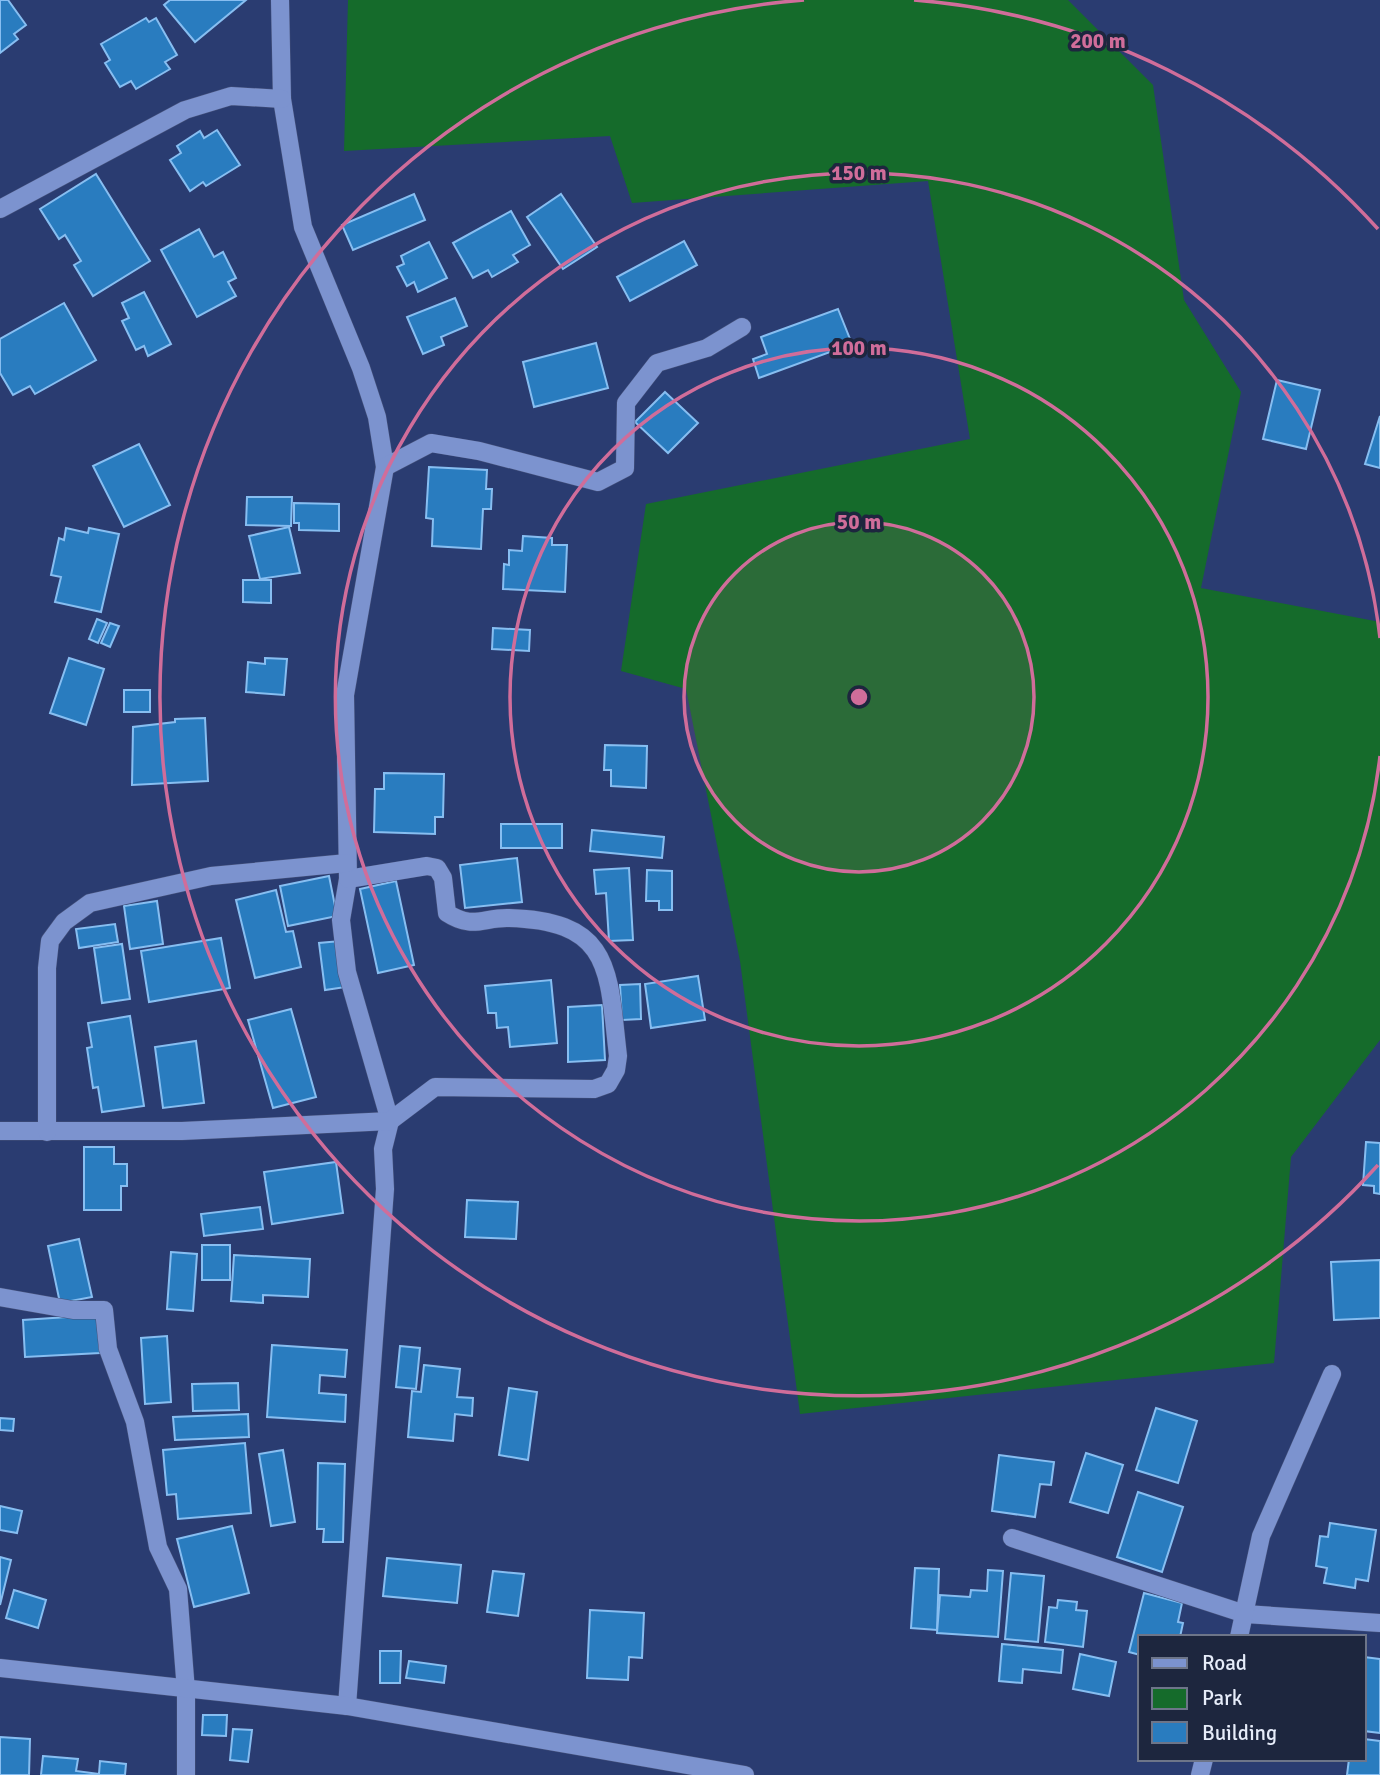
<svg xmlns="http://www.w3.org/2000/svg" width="1380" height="1775" font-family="Signika,sans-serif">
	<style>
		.green { fill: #156b2b }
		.building { fill: #297cbf; stroke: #87bef1; stroke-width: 2 }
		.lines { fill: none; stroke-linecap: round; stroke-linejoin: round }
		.minor-casing { stroke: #46527b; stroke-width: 19 }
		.minor { stroke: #7c93cf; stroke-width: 18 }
		.ring { fill: none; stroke: #d06d9a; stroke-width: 3.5 }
		.centre { fill: #d06d9a; stroke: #1d263e; stroke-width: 3.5 }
		.ring-label { font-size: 21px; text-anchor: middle; font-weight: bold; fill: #d06d9a; stroke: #1d263e; stroke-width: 7; stroke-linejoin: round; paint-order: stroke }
	</style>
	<rect width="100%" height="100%" fill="#2a3c71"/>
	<!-- green -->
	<path class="green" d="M 348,0 L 1068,0 L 1153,85 L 1184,300 L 1241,392 L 1201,588 L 1380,622 L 1380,1040 L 1291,1157 L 1274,1363 L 800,1414 L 740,961 L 686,689 L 621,671 L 646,504 L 970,439 L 928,181 L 632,203 L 610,136 L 344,151 Z"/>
	<!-- building -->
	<g class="building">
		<path d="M 0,0 L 8,0 L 26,25 L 14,34 L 18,39 L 0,53 Z"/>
		<path d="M 170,0 L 246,0 L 195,42 L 164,5 Z"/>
		<path d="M 146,18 L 149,22 L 156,18 L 177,55 L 165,62 L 170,69 L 136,89 L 131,81 L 120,87 L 105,63 L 110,60 L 101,44 Z"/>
		<path d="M 217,130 L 240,165 L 206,186 L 203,182 L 190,191 L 170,160 L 181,153 L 177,146 L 200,131 L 204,138 Z"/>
		<path d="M 96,174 L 150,261 L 93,296 L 74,265 L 81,261 L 65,235 L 59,239 L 40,209 Z"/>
		<path d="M 414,194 L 425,220 L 353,250 L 342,225 Z"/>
		<path d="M 561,194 L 597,247 L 563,269 L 527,217 Z"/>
		<path d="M 511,211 L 530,245 L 513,255 L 518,262 L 492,277 L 488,270 L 473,278 L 453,243 Z"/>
		<path d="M 199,229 L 214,257 L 223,252 L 236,278 L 228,282 L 236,296 L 197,317 L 161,250 Z"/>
		<path d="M 684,241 L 697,265 L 630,301 L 617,277 Z"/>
		<path d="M 429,242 L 447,278 L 418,292 L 414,282 L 407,286 L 397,267 L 404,264 L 401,256 Z"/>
		<path d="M 144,292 L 171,344 L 148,356 L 144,346 L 136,350 L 122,321 L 129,318 L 122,303 Z"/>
		<path d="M 455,298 L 467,326 L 441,337 L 444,345 L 423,354 L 407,317 Z"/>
		<path d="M 64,303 L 96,360 L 35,394 L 30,386 L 13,395 L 0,373 L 0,339 Z"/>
		<path d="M 838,309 L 852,344 L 759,378 L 753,359 L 767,354 L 761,337 Z"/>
		<path d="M 596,343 L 608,388 L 534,407 L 523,362 Z"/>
		<path d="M 1277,380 L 1320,390 L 1306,449 L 1263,439 Z"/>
		<path d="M 665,392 L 698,423 L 668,453 L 635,422 Z"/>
		<path d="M 1380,416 L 1380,468 L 1365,464 Z"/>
		<path d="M 139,444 L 170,505 L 124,527 L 93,466 Z"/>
		<path d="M 429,467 L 487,470 L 486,489 L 492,489 L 491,509 L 483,509 L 481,549 L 432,546 L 433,519 L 426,518 Z"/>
		<path d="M 247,497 L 292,497 L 291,526 L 246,525 Z"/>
		<path d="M 294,503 L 339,504 L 339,531 L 299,530 L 299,523 L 294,523 Z"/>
		<path d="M 289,527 L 300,573 L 260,579 L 249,536 Z"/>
		<path d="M 66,528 L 88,533 L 89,528 L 119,534 L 101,612 L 55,602 L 61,577 L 51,575 L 59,538 L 64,540 Z"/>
		<path d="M 523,536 L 552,538 L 552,545 L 567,545 L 565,592 L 503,589 L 504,564 L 509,565 L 509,550 L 522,551 Z"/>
		<path d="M 243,580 L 271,580 L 271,603 L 243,602 Z"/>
		<path d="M 97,619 L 107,623 L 98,643 L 89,639 Z"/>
		<path d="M 110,623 L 119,626 L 110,647 L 101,643 Z"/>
		<path d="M 493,628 L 530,630 L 529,651 L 492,649 Z"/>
		<path d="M 69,658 L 104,669 L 86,725 L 50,713 Z"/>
		<path d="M 265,658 L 287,659 L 284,695 L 246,692 L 248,662 L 265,664 Z"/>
		<rect x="124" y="690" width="26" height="22"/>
		<path d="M 205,718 L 208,781 L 132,785 L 133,727 L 175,722 L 175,719 Z"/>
		<path d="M 605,745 L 647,746 L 646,788 L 611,786 L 611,770 L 604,770 Z"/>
		<path d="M 384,773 L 444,774 L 443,817 L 435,817 L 435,834 L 374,832 L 375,789 L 384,789 Z"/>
		<rect x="501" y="824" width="61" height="24"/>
		<path d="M 592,830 L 664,837 L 662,858 L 590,851 Z"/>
		<path d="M 517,858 L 522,902 L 465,908 L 460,865 Z"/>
		<path d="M 629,868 L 633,940 L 609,941 L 606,893 L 596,894 L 594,870 Z"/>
		<path d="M 647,870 L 672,871 L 672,910 L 659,910 L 659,901 L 646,901 Z"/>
		<path d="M 329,876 L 337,916 L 288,926 L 280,886 Z"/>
		<path d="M 396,881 L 414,965 L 378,973 L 360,889 Z"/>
		<path d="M 276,890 L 286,932 L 293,931 L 301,967 L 255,978 L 236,900 Z"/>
		<path d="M 157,901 L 163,944 L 130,949 L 124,906 Z"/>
		<path d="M 115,924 L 118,942 L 79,948 L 76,929 Z"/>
		<path d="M 221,938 L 230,988 L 149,1002 L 141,951 Z"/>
		<path d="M 340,941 L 346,987 L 325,990 L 319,943 Z"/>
		<path d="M 122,944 L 130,999 L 102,1003 L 94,948 Z"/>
		<path d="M 698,976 L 705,1020 L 651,1028 L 645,984 Z"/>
		<path d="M 551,980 L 557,1043 L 510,1047 L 508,1027 L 497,1028 L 496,1013 L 488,1013 L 485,986 Z"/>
		<path d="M 640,984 L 641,1019 L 622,1020 L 620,985 Z"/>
		<path d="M 602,1005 L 605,1060 L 568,1062 L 568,1007 Z"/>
		<path d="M 291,1009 L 316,1097 L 273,1108 L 248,1020 Z"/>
		<path d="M 130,1016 L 144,1106 L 102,1112 L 98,1087 L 93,1088 L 87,1048 L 92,1047 L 88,1023 Z"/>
		<path d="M 196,1041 L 204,1103 L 163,1108 L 155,1047 Z"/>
		<path d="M 1366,1142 L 1380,1143 L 1380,1194 L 1374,1193 L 1374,1186 L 1363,1185 Z"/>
		<path d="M 84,1147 L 114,1147 L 114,1164 L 127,1164 L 127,1186 L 121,1186 L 121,1210 L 84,1210 Z"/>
		<path d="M 336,1162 L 343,1213 L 272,1224 L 264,1172 Z"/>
		<path d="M 467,1200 L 518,1202 L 516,1239 L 465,1237 Z"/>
		<path d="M 260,1207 L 263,1229 L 204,1236 L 201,1214 Z"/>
		<path d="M 79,1239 L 92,1297 L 60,1303 L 48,1246 Z"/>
		<rect x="202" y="1245" width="28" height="35"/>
		<path d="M 171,1252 L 197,1254 L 193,1311 L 167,1309 Z"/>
		<path d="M 234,1255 L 310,1259 L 308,1297 L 263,1295 L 263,1303 L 231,1301 Z"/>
		<path d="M 1380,1260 L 1380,1318 L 1334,1320 L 1331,1262 Z"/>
		<path d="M 97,1315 L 100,1353 L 25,1357 L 23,1320 Z"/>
		<path d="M 167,1336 L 171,1402 L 145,1404 L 141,1338 Z"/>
		<path d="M 272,1345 L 347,1350 L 345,1377 L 320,1375 L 319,1393 L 346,1395 L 345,1422 L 267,1417 Z"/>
		<path d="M 400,1346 L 420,1348 L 416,1389 L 396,1387 Z"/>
		<path d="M 424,1365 L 460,1369 L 457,1397 L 473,1398 L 472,1416 L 455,1414 L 453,1441 L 408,1437 L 412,1391 L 421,1392 Z"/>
		<path d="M 238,1383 L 239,1410 L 193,1411 L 192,1384 Z"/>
		<path d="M 509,1388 L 537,1392 L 528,1460 L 499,1455 Z"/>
		<path d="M 1156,1408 L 1197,1421 L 1178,1483 L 1136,1470 Z"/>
		<path d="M 248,1414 L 249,1437 L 175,1440 L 173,1417 Z"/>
		<path d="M 0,1418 L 14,1419 L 13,1431 L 0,1430 Z"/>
		<path d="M 245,1443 L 251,1513 L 178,1519 L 176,1494 L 167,1495 L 163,1450 Z"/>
		<path d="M 283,1450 L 295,1522 L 271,1526 L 259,1454 Z"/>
		<path d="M 1086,1453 L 1123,1465 L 1108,1513 L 1070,1502 Z"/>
		<path d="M 999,1455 L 1054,1462 L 1051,1485 L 1040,1484 L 1035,1517 L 992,1511 Z"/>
		<path d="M 318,1463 L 345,1464 L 343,1542 L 323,1542 L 324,1529 L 317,1529 Z"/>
		<path d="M 1138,1492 L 1183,1507 L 1162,1572 L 1117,1557 Z"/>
		<path d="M 0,1506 L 22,1511 L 17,1533 L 0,1530 Z"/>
		<path d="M 1330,1523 L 1376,1530 L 1368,1581 L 1356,1579 L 1355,1588 L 1324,1583 L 1327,1568 L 1316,1566 L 1320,1536 L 1328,1537 Z"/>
		<path d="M 232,1526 L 249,1593 L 194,1607 L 177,1539 Z"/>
		<path d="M 0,1557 L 11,1560 L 0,1605 Z"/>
		<path d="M 387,1558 L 461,1565 L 457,1603 L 383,1596 Z"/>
		<path d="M 915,1568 L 939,1569 L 937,1630 L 911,1628 Z"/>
		<path d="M 988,1570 L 1003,1571 L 998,1637 L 937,1633 L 940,1595 L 970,1597 L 971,1590 L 987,1591 Z"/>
		<path d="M 493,1571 L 524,1574 L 518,1616 L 487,1612 Z"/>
		<path d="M 1011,1573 L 1044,1576 L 1038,1642 L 1005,1639 Z"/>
		<path d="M 14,1590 L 46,1600 L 38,1628 L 6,1618 Z"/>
		<path d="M 1144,1593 L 1182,1603 L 1178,1622 L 1183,1623 L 1180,1637 L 1140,1637 L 1140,1655 L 1129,1652 Z"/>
		<path d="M 1058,1600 L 1077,1602 L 1076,1610 L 1087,1611 L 1083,1647 L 1045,1642 L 1049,1607 L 1057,1608 Z"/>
		<path d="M 590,1610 L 644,1613 L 642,1658 L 629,1657 L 628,1680 L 587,1678 Z"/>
		<path d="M 1002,1644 L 1063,1650 L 1061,1673 L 1023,1669 L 1022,1683 L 999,1681 Z"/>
		<path d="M 380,1651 L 401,1651 L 400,1683 L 380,1683 Z"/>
		<path d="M 1080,1654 L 1116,1662 L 1109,1696 L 1073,1689 Z"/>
		<path d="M 1364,1657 L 1380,1659 L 1380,1733 L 1364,1731 Z"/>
		<path d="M 409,1661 L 446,1666 L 444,1683 L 406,1678 Z"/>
		<path d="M 203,1715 L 227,1715 L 226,1736 L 202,1735 Z"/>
		<path d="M 233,1729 L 252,1730 L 248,1762 L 230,1760 Z"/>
		<path d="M 0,1737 L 30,1739 L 29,1775 L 0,1775 Z"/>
		<path d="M 1364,1739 L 1380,1741 L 1380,1775 L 1347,1775 L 1349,1759 L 1364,1759 Z"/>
		<path d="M 43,1756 L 78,1759 L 76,1771 L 99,1774 L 100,1761 L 126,1764 L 125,1775 L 41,1775 Z"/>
	</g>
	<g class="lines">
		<defs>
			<g id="minor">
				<path d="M 280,0 L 282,99 L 303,227 L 361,368 L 377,417 L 385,467 L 345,695 L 348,879 L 341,920 L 347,972 L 390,1121 L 383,1149 L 385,1189 L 347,1706"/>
				<path d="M 0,209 L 185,110 L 231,96 L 282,99"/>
				<path d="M 385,467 L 431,443 L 479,451 L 598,482 L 625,468 L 626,403 L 657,363 L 707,348 L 742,327"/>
				<path d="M 0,1131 L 182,1131 L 390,1121 L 435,1087 L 594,1089 L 608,1084 L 616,1070 L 618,1056 C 608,971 613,921 509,918 C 484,917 473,930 447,913 L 443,878 L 437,868 L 427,866 L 348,879"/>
				<path d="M 47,1132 L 47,968 L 50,941 L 64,922 L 90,903 L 211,876 L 347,863"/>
				<path d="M 0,1297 L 73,1310 L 104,1310 L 108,1349 L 135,1422 L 158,1547 L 178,1589 L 186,1691 L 186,1775"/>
				<path d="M 1012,1538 L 1245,1614 L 1380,1623"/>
				<path d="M 1239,1637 L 1261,1536 L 1332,1374"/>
				<path d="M 0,1668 L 347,1706 L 745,1775"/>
				<path d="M 1200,1775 L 1204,1759"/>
			</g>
		</defs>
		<!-- minor casing -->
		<use href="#minor" class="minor-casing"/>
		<!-- minor -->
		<use href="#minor" class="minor"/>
	</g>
	<!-- distance rings -->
	<circle cx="859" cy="697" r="175" fill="#d06d9a" fill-opacity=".12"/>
	<g class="ring">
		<circle cx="859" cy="697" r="175"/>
		<circle cx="859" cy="697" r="349"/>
		<path d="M1380 756A524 524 0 1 1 1380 638"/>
		<path d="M1378 1165A699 699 0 1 1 804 0M914 0A699 699 0 0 1 1378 229"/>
	</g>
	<circle cx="859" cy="697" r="10" class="centre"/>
	<g class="ring-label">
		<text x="1098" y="48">200 m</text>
		<text x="859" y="180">150 m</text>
		<text x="859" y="355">100 m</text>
		<text x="859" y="529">50 m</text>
	</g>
	<!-- legend -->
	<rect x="1138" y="1635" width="228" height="126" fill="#1d263e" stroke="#6d7589" stroke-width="2"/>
	<rect x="1152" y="1658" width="35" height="10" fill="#7c93cf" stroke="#6d7589" stroke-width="2"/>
	<text x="1202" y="1670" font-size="21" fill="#e6ecf9">Road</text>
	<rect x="1152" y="1688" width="35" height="21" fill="#156b2b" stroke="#6d7589" stroke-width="2"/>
	<text x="1202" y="1705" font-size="21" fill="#e6ecf9">Park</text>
	<rect x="1152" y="1722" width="35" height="21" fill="#297cbf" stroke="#6d7589" stroke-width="2"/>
	<text x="1202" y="1740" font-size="21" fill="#e6ecf9">Building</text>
</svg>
